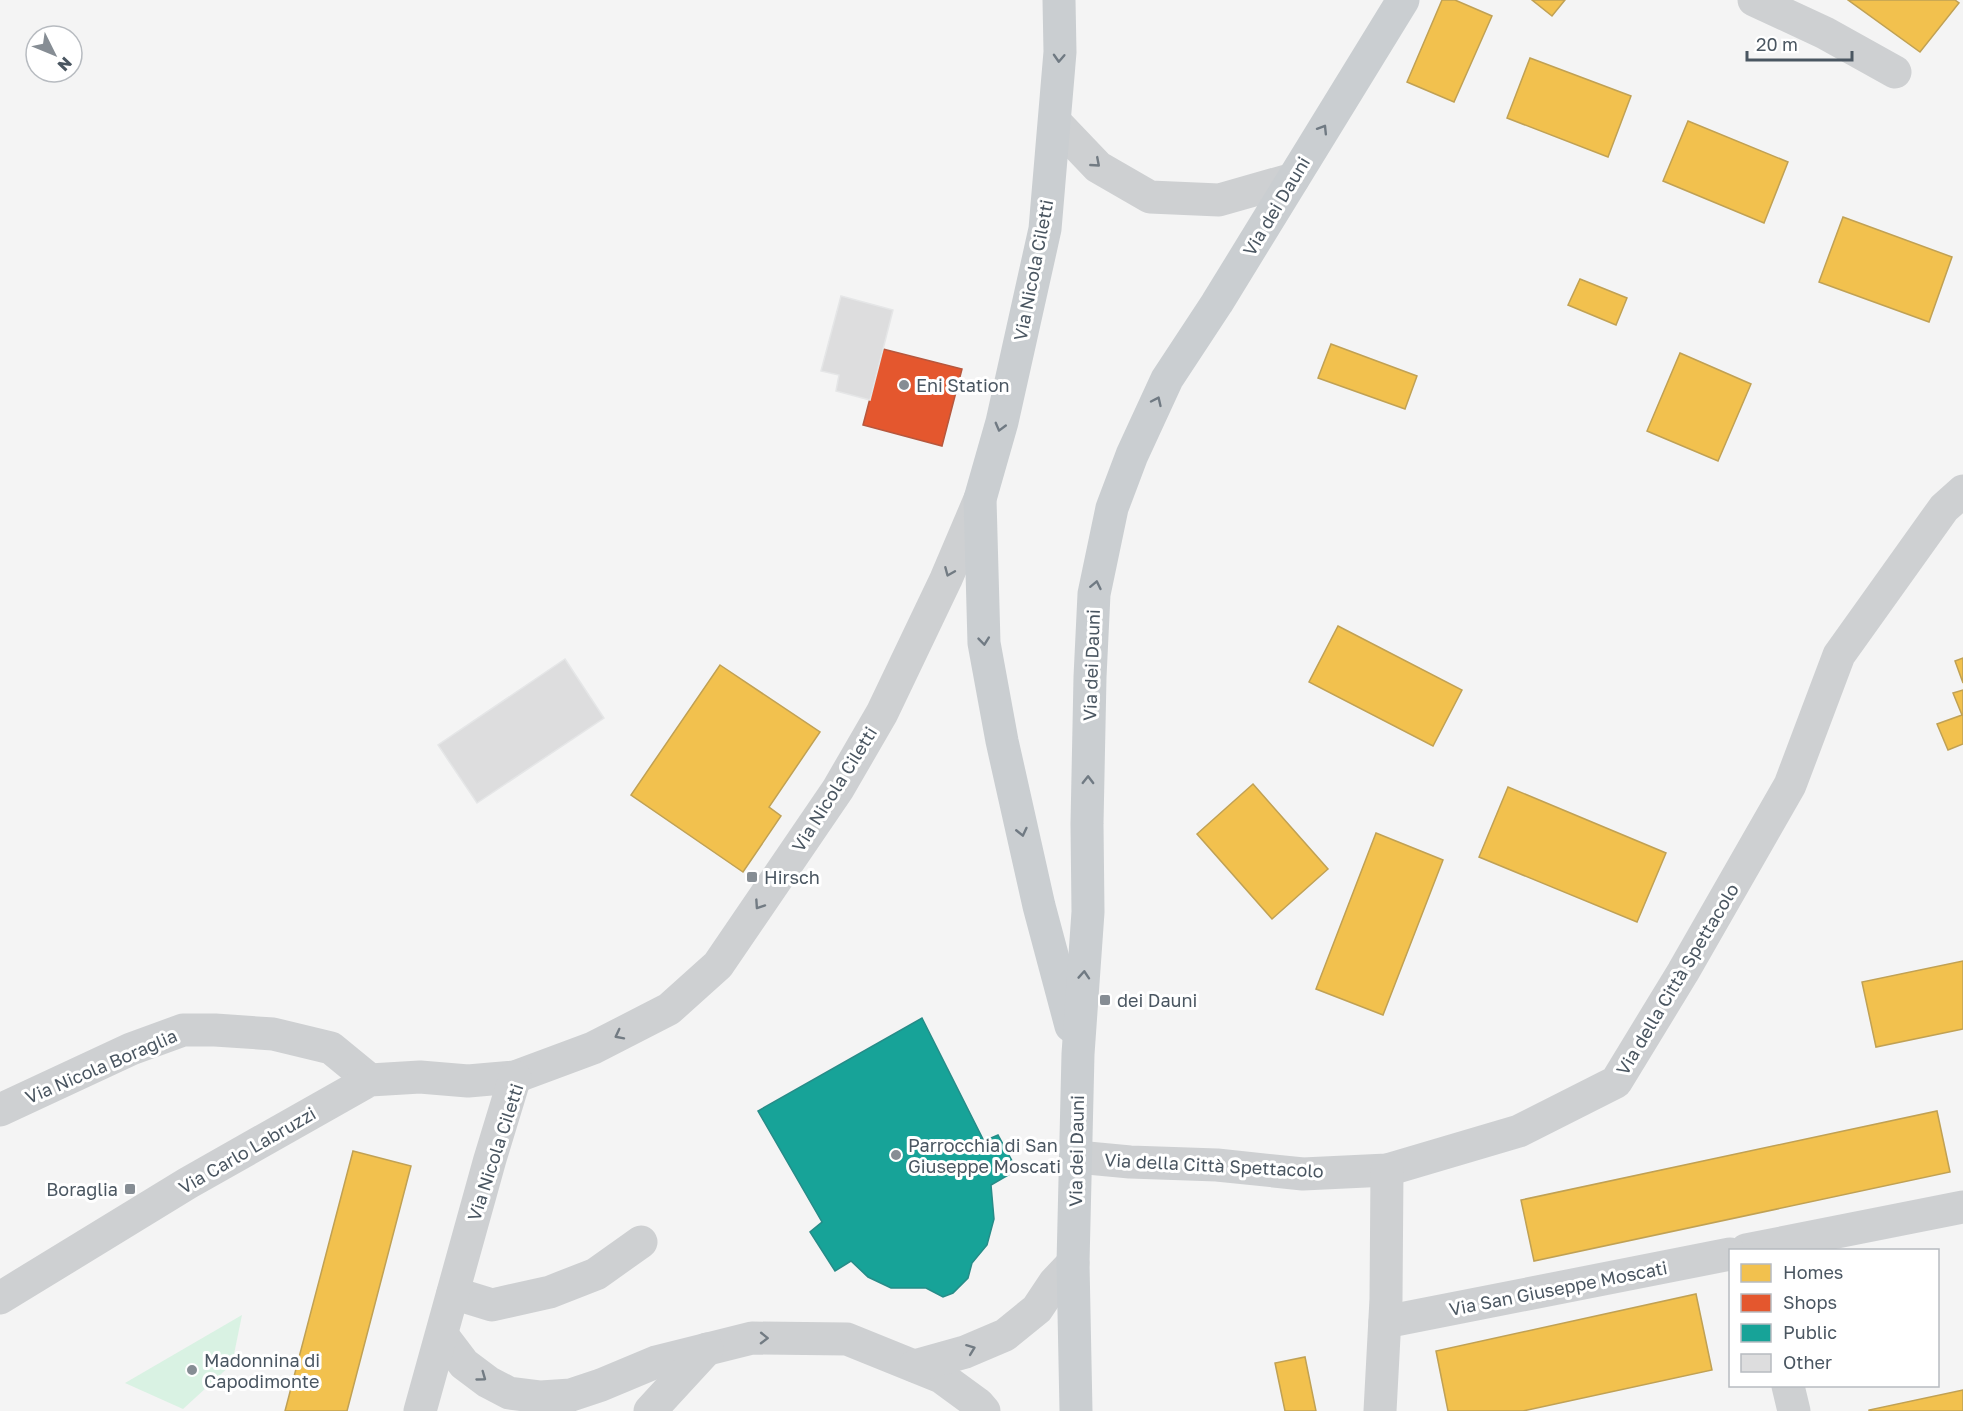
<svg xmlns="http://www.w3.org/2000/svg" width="1963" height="1411" font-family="'Golos Text',sans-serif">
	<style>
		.green { fill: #d9f2e3 }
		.homes { fill: #f2c14e; stroke: #c0a154; stroke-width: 1.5 }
		.shops { fill: #e4572e; stroke: #b6573d; stroke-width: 1.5 }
		.public { fill: #17a398; stroke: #268c88; stroke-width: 1.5 }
		.building { fill: #ddddde; stroke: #e5e6e7; stroke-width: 1.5 }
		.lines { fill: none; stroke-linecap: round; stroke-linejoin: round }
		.minor { stroke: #ced0d2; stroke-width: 33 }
		.major { stroke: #caced1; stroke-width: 33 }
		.oneway { stroke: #707a83 }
		.oneway2 { stroke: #727b83 }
		.poi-dot { fill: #868d94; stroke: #fff; stroke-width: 2 }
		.labels { text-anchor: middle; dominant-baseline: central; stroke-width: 6; stroke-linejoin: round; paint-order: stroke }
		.street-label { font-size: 18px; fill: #4a5661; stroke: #fff }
		.poi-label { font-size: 18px; fill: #4a5661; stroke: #fff; text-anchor: start }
	</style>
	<rect width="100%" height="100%" fill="#f4f4f4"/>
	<!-- green -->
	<path class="green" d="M 242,1315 L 232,1364 L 183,1409 L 125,1383 Z"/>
	<!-- homes -->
	<g class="homes">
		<path d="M 1442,0 L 1455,0 L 1492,16 L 1454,102 L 1407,82 Z"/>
		<path d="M 1532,0 L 1565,0 L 1552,16 Z"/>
		<path d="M 1848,0 L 1955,0 L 1959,3 L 1920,52 Z"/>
		<path d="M 1530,58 L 1631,96 L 1608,157 L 1507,118 Z"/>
		<path d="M 1688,121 L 1788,162 L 1764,223 L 1663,181 Z"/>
		<path d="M 1843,217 L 1952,257 L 1929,322 L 1819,282 Z"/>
		<path d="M 1580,279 L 1627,298 L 1616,325 L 1568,305 Z"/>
		<path d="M 1331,344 L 1417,376 L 1405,409 L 1318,378 Z"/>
		<path d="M 1680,353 L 1751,384 L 1718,461 L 1647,431 Z"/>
		<path d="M 1338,626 L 1462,690 L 1433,746 L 1309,682 Z"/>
		<path d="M 1963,658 L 1963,683 L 1955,661 Z"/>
		<path d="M 720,665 L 820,732 L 769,807 L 781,816 L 743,872 L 631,795 Z"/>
		<path d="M 1963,690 L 1963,744 L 1948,750 L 1937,724 L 1962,715 L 1953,693 Z"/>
		<path d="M 1253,784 L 1328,869 L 1272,919 L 1197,834 Z"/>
		<path d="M 1508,787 L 1666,853 L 1637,922 L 1479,857 Z"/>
		<path d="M 1376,833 L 1443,860 L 1383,1015 L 1316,989 Z"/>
		<path d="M 1963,961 L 1963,1029 L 1876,1047 L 1862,982 Z"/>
		<path d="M 1937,1111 L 1950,1172 L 1534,1261 L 1521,1200 Z"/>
		<path d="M 353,1151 L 411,1166 L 347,1411 L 285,1411 Z"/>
		<path d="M 1696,1294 L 1712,1370 L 1523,1411 L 1448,1411 L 1436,1351 Z"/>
		<path d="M 1305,1357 L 1316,1411 L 1285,1411 L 1275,1363 Z"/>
		<path d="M 1963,1390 L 1963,1411 L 1869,1411 L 1869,1410 Z"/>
	</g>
	<!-- shops -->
	<path class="shops" d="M 883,349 L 962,369 L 942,446 L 863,425 Z"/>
	<!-- public -->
	<path class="public" d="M 922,1018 L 984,1141 L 998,1135 L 1017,1170 L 991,1185 L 994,1219 L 987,1245 L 972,1263 L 968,1278 L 953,1293 L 943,1297 L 926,1288 L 891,1288 L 868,1277 L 851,1261 L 835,1271 L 810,1232 L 822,1222 L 758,1111 Z"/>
	<!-- building -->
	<g class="building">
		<path d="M 841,296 L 893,310 L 870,400 L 836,391 L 839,375 L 821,371 Z"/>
		<path d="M 565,659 L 604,718 L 477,803 L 438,745 Z"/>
	</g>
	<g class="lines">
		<!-- minor -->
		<g class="minor">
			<path d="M 1754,0 L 1825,33 L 1895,72"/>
			<path d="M 1055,122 L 1098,167 L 1150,197 L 1219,200 L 1293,179"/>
			<path d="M 0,1110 L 131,1049 L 183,1030 L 215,1030 L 273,1034 L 331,1048 L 370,1080"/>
			<path d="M 1077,1157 L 1130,1162 L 1217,1165 L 1303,1174 L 1387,1170 L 1519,1131 L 1616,1082 L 1683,972 L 1790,785 L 1839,655 L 1944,508 L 1963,491"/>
			<path d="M 1746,1250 L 1963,1207"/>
			<path d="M 453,1293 L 492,1305 L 550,1292 L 596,1274 L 641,1242"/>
			<path d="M 0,1298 L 188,1183 L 370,1080 L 420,1077 L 468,1081 L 515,1077 L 593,1048 L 669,1009 L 718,965 L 838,789 L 882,713 L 946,579 L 980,499"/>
			<path d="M 1385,1322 L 1730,1254"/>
			<path d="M 442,1335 L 464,1364 L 488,1382 L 509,1393 L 541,1397 L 571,1395 L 601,1385 L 656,1362 L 752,1338 L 847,1339 L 941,1377 L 978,1404 L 984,1411"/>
			<path d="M 915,1366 L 965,1352 L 1005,1335 L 1037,1309 L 1055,1282 L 1073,1263"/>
			<path d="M 1788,1386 L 1794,1411"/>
			<path d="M 420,1411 L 490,1159 L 515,1077"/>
			<path d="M 650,1411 L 707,1349"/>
			<path d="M 1380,1411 L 1386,1299 L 1387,1170"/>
		</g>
		<!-- major -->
		<g class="major">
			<path d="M 1059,0 L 1060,52 L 1045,229 L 1002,422 L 980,499 L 984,643 L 1002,741 L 1039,906 L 1071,1026"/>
			<path d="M 1076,1411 L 1073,1263 L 1078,1054 L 1088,912 L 1087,824 L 1090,677 L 1094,594 L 1112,508 L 1132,455 L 1167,379 L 1217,303 L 1403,0"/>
		</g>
	</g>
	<!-- one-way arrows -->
	<defs><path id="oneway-chevron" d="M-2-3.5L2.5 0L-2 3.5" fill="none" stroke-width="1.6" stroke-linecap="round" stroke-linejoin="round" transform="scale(1.5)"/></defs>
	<g class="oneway">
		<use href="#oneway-chevron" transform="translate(1059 58) rotate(93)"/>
		<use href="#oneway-chevron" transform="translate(1323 129) rotate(-58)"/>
		<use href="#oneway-chevron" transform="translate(1157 401) rotate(-65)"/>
		<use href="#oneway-chevron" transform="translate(1000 427) rotate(105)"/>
		<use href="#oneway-chevron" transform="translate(1096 585) rotate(-78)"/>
		<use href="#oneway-chevron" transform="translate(984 641) rotate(84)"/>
		<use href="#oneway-chevron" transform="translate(1088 780) rotate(-89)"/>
		<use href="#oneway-chevron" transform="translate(1022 832) rotate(77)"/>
		<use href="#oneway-chevron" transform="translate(1084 975) rotate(-86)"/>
	</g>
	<g class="oneway2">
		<use href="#oneway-chevron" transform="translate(1096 163) rotate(41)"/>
		<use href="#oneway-chevron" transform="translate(949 572) rotate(113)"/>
		<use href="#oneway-chevron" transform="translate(759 905) rotate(124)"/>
		<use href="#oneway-chevron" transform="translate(619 1035) rotate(153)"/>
		<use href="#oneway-chevron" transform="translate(764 1338) rotate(1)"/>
		<use href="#oneway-chevron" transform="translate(971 1349) rotate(-21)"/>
		<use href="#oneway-chevron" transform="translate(482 1377) rotate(36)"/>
	</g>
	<!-- markers -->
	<g class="poi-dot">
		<circle cx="904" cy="385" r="6"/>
		<rect x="746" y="871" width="12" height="12" rx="3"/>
		<rect x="1099" y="994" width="12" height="12" rx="3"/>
		<circle cx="896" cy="1155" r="6"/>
		<rect x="124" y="1183" width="12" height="12" rx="3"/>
		<circle cx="192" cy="1370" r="6"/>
	</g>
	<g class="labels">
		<!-- street labels -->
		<g class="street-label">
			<text transform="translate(1276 206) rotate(-59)">Via dei Dauni</text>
			<text transform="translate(1033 270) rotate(-79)">Via Nicola Ciletti</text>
			<text transform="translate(1091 665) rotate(-88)">Via dei Dauni</text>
			<text transform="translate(834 789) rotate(-58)">Via Nicola Ciletti</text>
			<text transform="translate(1677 979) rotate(-59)">Via della Città Spettacolo</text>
			<text transform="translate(101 1066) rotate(-23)">Via Nicola Boraglia</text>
			<text transform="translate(247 1150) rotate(-30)">Via Carlo Labruzzi</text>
			<text transform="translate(1076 1151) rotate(-89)">Via dei Dauni</text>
			<text transform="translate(495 1152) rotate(-72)">Via Nicola Ciletti</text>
			<text transform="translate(1214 1165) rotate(3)">Via della Città Spettacolo</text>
			<text transform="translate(1558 1288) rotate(-11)">Via San Giuseppe Moscati</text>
		</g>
		<!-- poi labels -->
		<g class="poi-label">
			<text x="916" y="385">Eni Station</text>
			<text x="764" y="877">Hirsch</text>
			<text x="1117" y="1000">dei Dauni</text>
			<text x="908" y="1145">Parrocchia di San<tspan x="908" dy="21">Giuseppe Moscati</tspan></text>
			<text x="118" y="1189" text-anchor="end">Boraglia</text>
			<text x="204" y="1360">Madonnina di<tspan x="204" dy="21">Capodimonte</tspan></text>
		</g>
	</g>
	<!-- legend -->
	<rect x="1729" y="1249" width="210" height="138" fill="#ffffff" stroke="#b7bbc0" stroke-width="1.5"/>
	<rect x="1741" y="1264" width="30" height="18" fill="#f2c14e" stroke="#b7bbc0" stroke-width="1.5"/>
	<text x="1783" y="1279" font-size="18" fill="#4a5661">Homes</text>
	<rect x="1741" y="1294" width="30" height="18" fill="#e4572e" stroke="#b7bbc0" stroke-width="1.5"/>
	<text x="1783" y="1309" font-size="18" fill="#4a5661">Shops</text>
	<rect x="1741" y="1324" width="30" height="18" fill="#17a398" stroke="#b7bbc0" stroke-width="1.5"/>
	<text x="1783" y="1339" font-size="18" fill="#4a5661">Public</text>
	<rect x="1741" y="1354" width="30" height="18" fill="#ddddde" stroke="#b7bbc0" stroke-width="1.5"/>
	<text x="1783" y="1369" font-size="18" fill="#4a5661">Other</text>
	<!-- north arrow -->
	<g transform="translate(54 54) rotate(133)"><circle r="28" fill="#ffffff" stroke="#b7bbc0" stroke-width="1.5"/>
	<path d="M0-4.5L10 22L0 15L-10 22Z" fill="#868d94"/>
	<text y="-9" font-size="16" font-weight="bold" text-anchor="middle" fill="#4a5661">N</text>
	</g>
	<!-- scale -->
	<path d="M1747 51v9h105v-9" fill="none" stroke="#4a5661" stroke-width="3"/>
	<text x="1756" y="51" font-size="18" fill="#4a5661" stroke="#ffffff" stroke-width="4.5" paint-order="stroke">20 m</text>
</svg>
